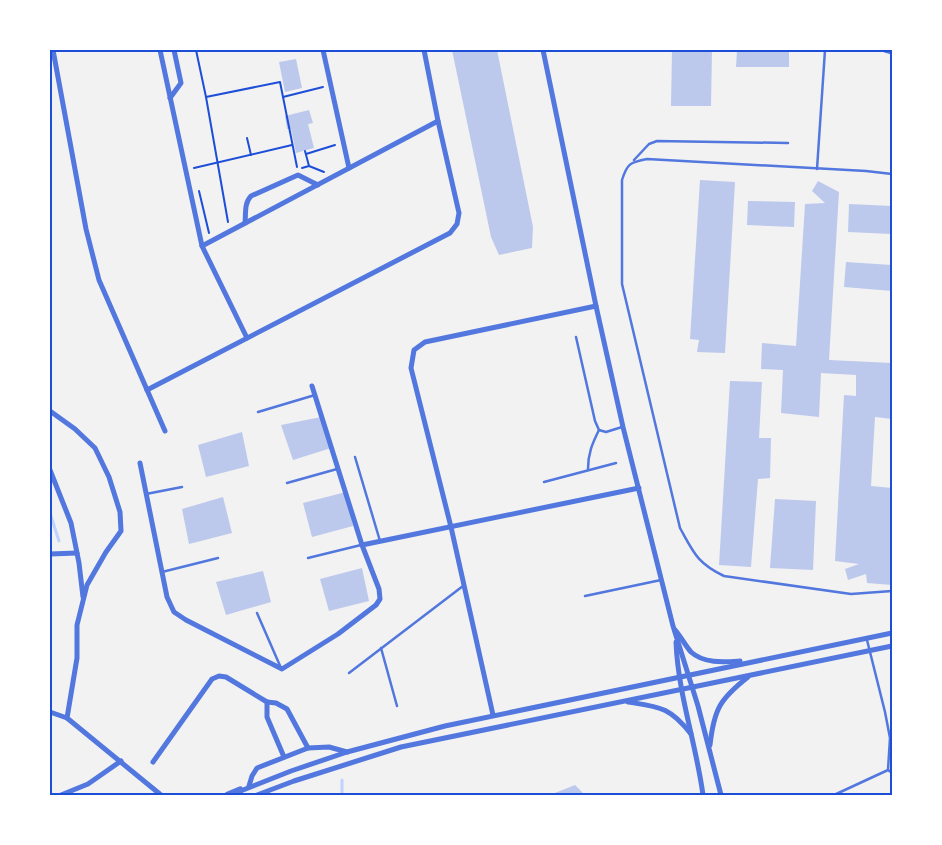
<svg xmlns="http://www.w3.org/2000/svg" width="942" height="845" font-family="Barlow,sans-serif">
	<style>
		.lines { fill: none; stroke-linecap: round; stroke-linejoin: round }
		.stream { stroke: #bfd3fe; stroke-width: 3 }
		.building { fill: #bdc9ec }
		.path { stroke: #1d4ed8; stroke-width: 2 }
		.service { stroke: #5277de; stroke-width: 2.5 }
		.minor { stroke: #5277de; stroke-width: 5 }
		.tertiary { stroke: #5277de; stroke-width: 7 }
		.neatline { fill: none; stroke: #1d4ed8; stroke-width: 2 }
	</style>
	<rect width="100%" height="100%" fill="#f2f2f2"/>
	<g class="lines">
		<!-- stream -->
		<g class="stream">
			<path d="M 50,513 L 59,541"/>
			<path d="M 342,795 L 342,780"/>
		</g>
	</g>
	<!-- building -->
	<g class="building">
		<path d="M 452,50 L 497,50 L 533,227 L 532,248 L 499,255 L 491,237 Z"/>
		<path d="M 672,50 L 712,50 L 711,106 L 671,106 Z"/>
		<path d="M 737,50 L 789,50 L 789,67 L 736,67 Z"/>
		<path d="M 296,59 L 302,88 L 285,92 L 279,62 Z"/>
		<path d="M 309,110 L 313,123 L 308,124 L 314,148 L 296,153 L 291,129 L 287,129 L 285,116 Z"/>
		<path d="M 700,180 L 735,182 L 725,353 L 697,352 L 699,340 L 690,339 Z"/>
		<path d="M 818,181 L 839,192 L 829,360 L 892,363 L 892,419 L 875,417 L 871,486 L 892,488 L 892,585 L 867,583 L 866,574 L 848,580 L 845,569 L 859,564 L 835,561 L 844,395 L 856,396 L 856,375 L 821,373 L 819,417 L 781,413 L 783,370 L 761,369 L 762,343 L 796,346 L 805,204 L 825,203 L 812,191 Z"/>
		<path d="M 748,201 L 795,202 L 794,227 L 747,225 Z"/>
		<path d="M 849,204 L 892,206 L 892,234 L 848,232 Z"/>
		<path d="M 846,262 L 892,265 L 892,291 L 844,287 Z"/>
		<path d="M 730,381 L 762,382 L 759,438 L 771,438 L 770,478 L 758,479 L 751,567 L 719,565 Z"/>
		<path d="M 321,417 L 331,448 L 293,460 L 281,425 Z"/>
		<path d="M 242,432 L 249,466 L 206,477 L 198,445 Z"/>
		<path d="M 346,492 L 353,526 L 312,537 L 303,503 Z"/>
		<path d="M 223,497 L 232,533 L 189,544 L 182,509 Z"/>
		<path d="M 775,499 L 816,501 L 813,570 L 770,568 Z"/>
		<path d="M 362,568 L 369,601 L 329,611 L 320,579 Z"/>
		<path d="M 263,571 L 271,602 L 226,615 L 216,582 Z"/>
		<path d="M 575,785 L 585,795 L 550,795 Z"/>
	</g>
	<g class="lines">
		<!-- path -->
		<g class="path">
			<path d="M 196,50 L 206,97"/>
			<path d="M 283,97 L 297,167"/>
			<path d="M 247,138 L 251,155"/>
			<path d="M 305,151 L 309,166 L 324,172"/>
			<path d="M 306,154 L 335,145"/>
			<path d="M 194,168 L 292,145"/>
			<path d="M 302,168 L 309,166"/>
			<path d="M 199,191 L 209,233"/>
			<path d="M 228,222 L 206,97 L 280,82 L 283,97 L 323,87"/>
		</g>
		<!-- service -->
		<g class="service">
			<path d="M 634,160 L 649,144 L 657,141 L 788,143"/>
			<path d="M 817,169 L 825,50"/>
			<path d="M 892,174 L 866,171 L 647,159 C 630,162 627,164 622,180 L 622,284 L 680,528 C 694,553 697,563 724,576 L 851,594 L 892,591"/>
			<path d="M 576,337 L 595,421 L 599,430 L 606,432 L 622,427"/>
			<path d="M 258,412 L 315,395"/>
			<path d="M 355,457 L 380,541"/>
			<path d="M 588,469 C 588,454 592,444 599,430"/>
			<path d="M 544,482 L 616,463"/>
			<path d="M 287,483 L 337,469"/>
			<path d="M 146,494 L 182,487"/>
			<path d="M 308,558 L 361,545"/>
			<path d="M 162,572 L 218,558"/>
			<path d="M 585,596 L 661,580"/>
			<path d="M 257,613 L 281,668"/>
			<path d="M 381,648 L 397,706"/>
			<path d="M 349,673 L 463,586"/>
			<path d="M 888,770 L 892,773"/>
			<path d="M 834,795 L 888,770 L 890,738 L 885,712 L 867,640"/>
		</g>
		<!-- minor -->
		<g class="minor">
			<path d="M 53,50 L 86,229 L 99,280 L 165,431"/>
			<path d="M 160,50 L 202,246 L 247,338"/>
			<path d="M 323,50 L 349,168"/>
			<path d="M 543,50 L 596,306 L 623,427 L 673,626 L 698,706 L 721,795"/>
			<path d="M 885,50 L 892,52"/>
			<path d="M 170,98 L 181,83 L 174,50"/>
			<path d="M 245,223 C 246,214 244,203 251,196 L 298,175 L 318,185"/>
			<path d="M 202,246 L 438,121 L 424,50"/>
			<path d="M 147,390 L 450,233 L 457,224 L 459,213 L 438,121"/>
			<path d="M 50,411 L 75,429 L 95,448 L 109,477 L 120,512 L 121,531 L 106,552 L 87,585 L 77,625 L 77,658 L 67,718 L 161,795"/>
			<path d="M 140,463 L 167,597 L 174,612 L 186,620 L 282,669 L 338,634 L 376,605 L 380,599 L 379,589 L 362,545 L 312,386"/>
			<path d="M 50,470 L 71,523 L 79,563 L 83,597"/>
			<path d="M 362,545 L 639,488"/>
			<path d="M 50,554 L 77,553"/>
			<path d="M 675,630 C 681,637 685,645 691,652 C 704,664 725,662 740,661"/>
			<path d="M 676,642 C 678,694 696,743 703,795"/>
			<path d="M 267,702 L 276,703 L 287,709 L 308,748"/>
			<path d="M 628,702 C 660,707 670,707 691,734"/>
			<path d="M 50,712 L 67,718"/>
			<path d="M 493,715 L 451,527 L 411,368 L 414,350 L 425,342 L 596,306"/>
			<path d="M 710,745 C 714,709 720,699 748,677"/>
			<path d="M 153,762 L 212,679 L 219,676 L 226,677 L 267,702 L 267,717 L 284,757"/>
			<path d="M 249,786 L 252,776 L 257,768 L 308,748 L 329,747 L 347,752"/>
			<path d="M 238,792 L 291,771 L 347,752 L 445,726 L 892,633"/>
			<path d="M 61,795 L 88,784 L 121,761"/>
			<path d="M 257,795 L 294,781 L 401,747 L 892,646"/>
		</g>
		<!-- tertiary -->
		<path class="tertiary" d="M 228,795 L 240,790"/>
	</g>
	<!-- border -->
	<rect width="942" height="845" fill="none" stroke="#ffffff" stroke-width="102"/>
	<rect x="51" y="51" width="840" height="743" class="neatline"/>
</svg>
